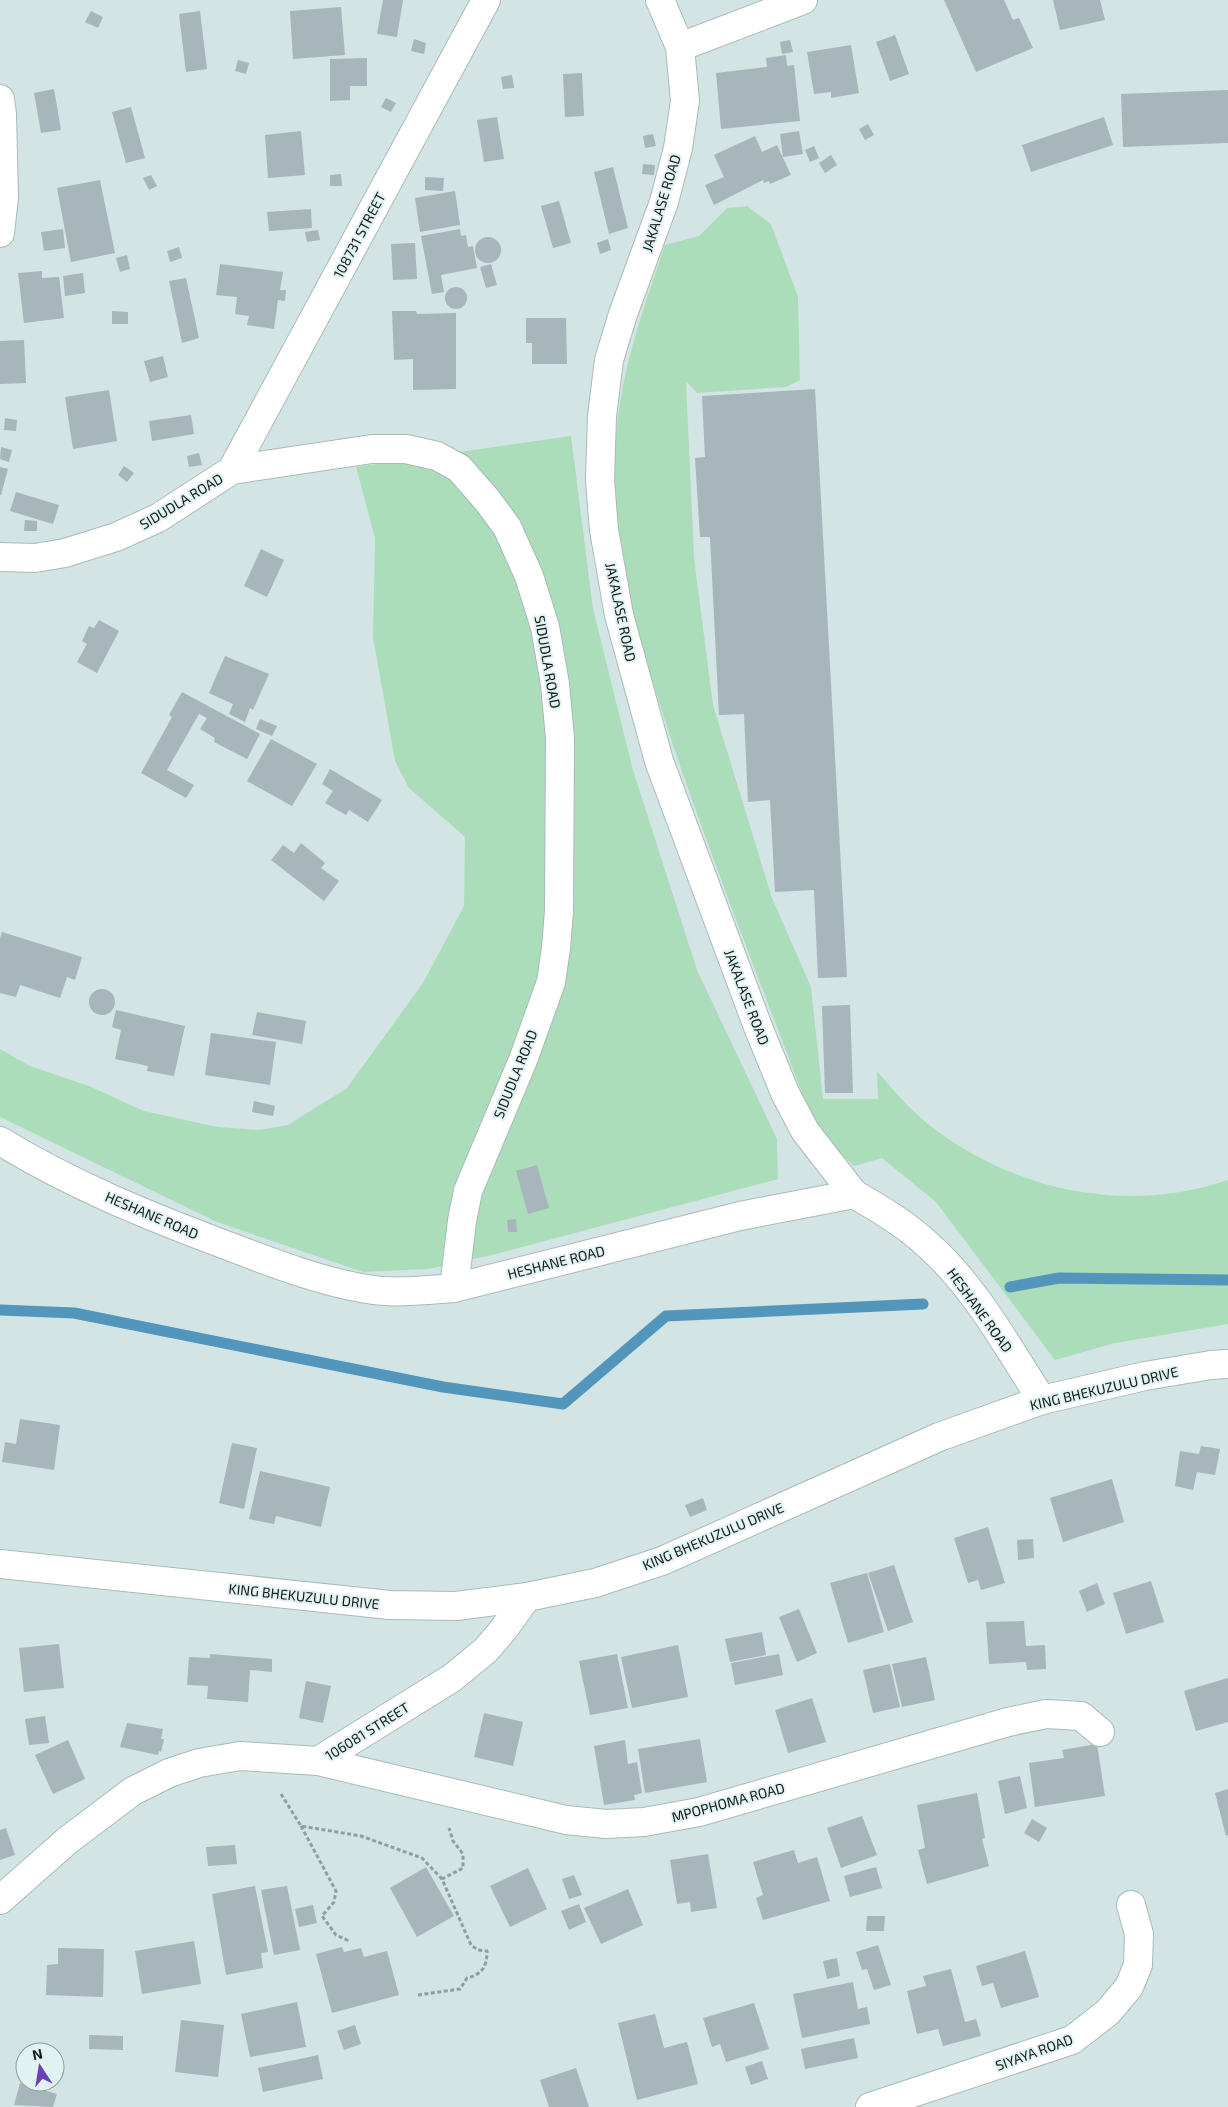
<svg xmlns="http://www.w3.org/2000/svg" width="1228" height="2107" font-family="'Exo 2',sans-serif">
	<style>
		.green { fill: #acddba }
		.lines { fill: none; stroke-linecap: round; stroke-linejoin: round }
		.stream { stroke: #5396bc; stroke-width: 11 }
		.building { fill: #a6b6ba }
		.street-casing { stroke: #a9bab9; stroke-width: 30 }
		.secondary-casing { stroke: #a9bab9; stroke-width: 30 }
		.path { stroke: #919e9e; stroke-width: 3; stroke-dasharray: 4 2.5; stroke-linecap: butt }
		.street { stroke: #fff; stroke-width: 28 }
		.secondary { stroke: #fff; stroke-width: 28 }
		.labels { text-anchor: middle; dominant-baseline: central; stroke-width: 4; stroke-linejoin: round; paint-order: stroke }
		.street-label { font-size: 14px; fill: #121818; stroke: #e0f2f1 }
	</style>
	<rect width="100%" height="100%" fill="#d3e4e4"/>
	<!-- green -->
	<g class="green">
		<path d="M 747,206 L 771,224 L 798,297 L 800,380 L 786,387 L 697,393 L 686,381 L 694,558 L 713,705 L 772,898 L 811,987 L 823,1099 L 878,1099 L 877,1071 C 895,1092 913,1114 936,1130 C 1019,1192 1129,1214 1228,1180 L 1228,1324 L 1115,1343 L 1055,1360 L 936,1202 L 882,1158 L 854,1166 L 828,1142 L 807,1106 C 764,992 719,878 679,763 C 647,666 612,563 615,459 C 616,384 641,315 665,245 L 699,236 L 727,208 Z"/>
		<path d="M 571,436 L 593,609 L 633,770 L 697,970 L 777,1139 L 778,1179 L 492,1255 L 429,1269 L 363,1272 L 217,1222 L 0,1117 L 0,1049 L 30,1066 L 89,1086 L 144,1111 L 217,1127 L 259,1130 L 288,1125 L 347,1088 L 423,983 L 464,906 L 465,837 L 409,788 L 395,761 L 373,637 L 375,538 L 356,467 Z"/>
	</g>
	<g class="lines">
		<!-- stream -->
		<g class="stream">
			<path d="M 1010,1287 L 1059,1278 L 1228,1280"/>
			<path d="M 0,1310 L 74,1313 L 443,1387 L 563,1404 L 666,1316 L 923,1304"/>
		</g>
	</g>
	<!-- building -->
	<g class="building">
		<path d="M 383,0 L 403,0 L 397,37 L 377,34 Z"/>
		<path d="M 944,0 L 1004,0 L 1013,20 L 1019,18 L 1033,48 L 976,72 Z"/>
		<path d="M 1053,0 L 1100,0 L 1105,20 L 1060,30 Z"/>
		<path d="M 341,7 L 345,55 L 293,59 L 290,11 Z"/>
		<path d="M 91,11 L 103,17 L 98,28 L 85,22 Z"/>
		<path d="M 200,11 L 207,69 L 186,72 L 179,14 Z"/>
		<path d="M 895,35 L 909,74 L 890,81 L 876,42 Z"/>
		<path d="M 414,39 L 426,43 L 424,54 L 411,51 Z"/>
		<path d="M 790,40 L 793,52 L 782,54 L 780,42 Z"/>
		<path d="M 851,45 L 859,93 L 831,98 L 831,92 L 814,94 L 807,52 Z"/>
		<path d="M 786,55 L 787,66 L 794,65 L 800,121 L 721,129 L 716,73 L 767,67 L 766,58 Z"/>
		<path d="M 367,58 L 367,86 L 350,86 L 350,100 L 330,101 L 330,59 Z"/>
		<path d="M 238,60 L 249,63 L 246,74 L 235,71 Z"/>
		<path d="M 582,73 L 584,116 L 565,117 L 563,74 Z"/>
		<path d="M 512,75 L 514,88 L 503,89 L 501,77 Z"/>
		<path d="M 54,89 L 61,130 L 41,133 L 34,93 Z"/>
		<path d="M 1228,90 L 1228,143 L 1123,147 L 1121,94 Z"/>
		<path d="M 386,98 L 396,103 L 391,112 L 381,107 Z"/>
		<path d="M 131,107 L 145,158 L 126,163 L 112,112 Z"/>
		<path d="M 497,117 L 504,159 L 484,162 L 477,120 Z"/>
		<path d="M 1104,117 L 1113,145 L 1031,172 L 1022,145 Z"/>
		<path d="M 868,124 L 874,135 L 865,140 L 859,129 Z"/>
		<path d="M 301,131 L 305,175 L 268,178 L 265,135 Z"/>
		<path d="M 799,131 L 803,154 L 783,157 L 780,134 Z"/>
		<path d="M 653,134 L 656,146 L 645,148 L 643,136 Z"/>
		<path d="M 755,136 L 762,152 L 777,145 L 791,175 L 770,184 L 769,181 L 764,183 L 763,180 L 714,205 L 705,185 L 724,177 L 714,155 Z"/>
		<path d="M 814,146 L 819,158 L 810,162 L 805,150 Z"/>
		<path d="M 831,155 L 837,165 L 825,173 L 819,163 Z"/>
		<path d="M 643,164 L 655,165 L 654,175 L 642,174 Z"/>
		<path d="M 613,167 L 628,228 L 609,234 L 594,172 Z"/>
		<path d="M 341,174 L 342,186 L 330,186 L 330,175 Z"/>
		<path d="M 151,175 L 157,186 L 149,190 L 143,178 Z"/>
		<path d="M 425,177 L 444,178 L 443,191 L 425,190 Z"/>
		<path d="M 100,180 L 115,253 L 71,262 L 57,188 Z"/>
		<path d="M 455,191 L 460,225 L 420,232 L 415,198 Z"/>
		<path d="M 559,201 L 571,243 L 553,248 L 541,206 Z"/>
		<path d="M 311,209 L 312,228 L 269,231 L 267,212 Z"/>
		<path d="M 63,229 L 65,248 L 44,251 L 41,232 Z"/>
		<path d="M 460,229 L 461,236 L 466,235 L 468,247 L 473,246 L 477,268 L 441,275 L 444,292 L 432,294 L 421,236 Z"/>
		<path d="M 318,230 L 320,240 L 307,242 L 305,232 Z"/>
		<circle cx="488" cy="250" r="13"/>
		<path d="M 608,239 L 611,250 L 600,254 L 597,243 Z"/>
		<path d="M 415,243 L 417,279 L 393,280 L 391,244 Z"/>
		<path d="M 179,247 L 182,258 L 170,262 L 167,251 Z"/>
		<path d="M 127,255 L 130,269 L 120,272 L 116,258 Z"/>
		<path d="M 220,264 L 283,272 L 280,290 L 286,290 L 285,301 L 278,300 L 274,329 L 247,325 L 249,316 L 235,314 L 237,297 L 216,295 Z"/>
		<path d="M 491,264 L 497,285 L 486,288 L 480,267 Z"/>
		<path d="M 42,271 L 42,278 L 59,277 L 64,318 L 24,323 L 18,273 Z"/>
		<path d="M 83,273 L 85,293 L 65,296 L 63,276 Z"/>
		<path d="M 186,278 L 199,338 L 182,343 L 169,281 Z"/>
		<circle cx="456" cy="298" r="11"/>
		<path d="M 112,311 L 128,312 L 128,324 L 112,324 Z"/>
		<path d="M 392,311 L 416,311 L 417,314 L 456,313 L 456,389 L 413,390 L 413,359 L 394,360 Z"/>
		<path d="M 526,318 L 566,318 L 567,364 L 532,364 L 532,343 L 526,343 Z"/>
		<path d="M 24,340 L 26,383 L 0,384 L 0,341 Z"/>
		<path d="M 163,356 L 168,377 L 150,382 L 144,361 Z"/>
		<path d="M 815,389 L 847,977 L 818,978 L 814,890 L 775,892 L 770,800 L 748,802 L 744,714 L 719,715 L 710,537 L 700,537 L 695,458 L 705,457 L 702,396 Z"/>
		<path d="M 109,390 L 117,441 L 73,449 L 65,397 Z"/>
		<path d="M 191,415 L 194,434 L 152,441 L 149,421 Z"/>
		<path d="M 5,418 L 17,420 L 16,431 L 4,430 Z"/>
		<path d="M 1,447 L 12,450 L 9,462 L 0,459 Z"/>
		<path d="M 199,453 L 202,465 L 189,467 L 187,456 Z"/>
		<path d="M 124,466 L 134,473 L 127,482 L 118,475 Z"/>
		<path d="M 0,467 L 8,469 L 1,495 L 0,495 Z"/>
		<path d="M 16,492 L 59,505 L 53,524 L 10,511 Z"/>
		<path d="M 25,520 L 37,521 L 37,531 L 24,531 Z"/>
		<path d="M 261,549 L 284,560 L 267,597 L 244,586 Z"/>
		<path d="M 99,620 L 119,631 L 97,673 L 77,662 L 87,644 L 82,641 L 89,626 L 94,628 Z"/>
		<path d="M 225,656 L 269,674 L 253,710 L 250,708 L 245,722 L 229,714 L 233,704 L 209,693 Z"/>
		<path d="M 182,692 L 260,734 L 247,759 L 214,742 L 215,738 L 200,729 L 207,718 L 199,714 L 167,770 L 194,785 L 186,798 L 141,773 L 172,717 L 169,715 Z"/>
		<path d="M 260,719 L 277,726 L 272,736 L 256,729 Z"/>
		<path d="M 271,739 L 317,764 L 292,806 L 247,781 Z"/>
		<path d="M 330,769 L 382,800 L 368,822 L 349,810 L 346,815 L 325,803 L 333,791 L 322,784 Z"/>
		<path d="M 301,843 L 325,863 L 321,868 L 339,881 L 324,901 L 271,860 L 283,845 L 294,853 Z"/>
		<path d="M 2,932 L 82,957 L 75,980 L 67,977 L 60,998 L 20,985 L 16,997 L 0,993 L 0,938 Z"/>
		<circle cx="102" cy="1002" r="13"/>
		<path d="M 850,1005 L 853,1093 L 825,1093 L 822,1006 Z"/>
		<path d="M 116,1010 L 185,1026 L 174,1076 L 147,1071 L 148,1066 L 115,1059 L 121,1030 L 112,1027 Z"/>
		<path d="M 257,1012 L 306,1021 L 302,1044 L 252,1035 Z"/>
		<path d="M 211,1033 L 276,1042 L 270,1085 L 205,1075 Z"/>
		<path d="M 254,1101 L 275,1106 L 273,1116 L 252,1112 Z"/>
		<path d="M 537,1165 L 549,1208 L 528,1214 L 516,1171 Z"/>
		<path d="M 516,1219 L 517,1232 L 508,1232 L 507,1220 Z"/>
		<path d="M 20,1419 L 60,1425 L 54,1470 L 2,1462 L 5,1442 L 16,1444 Z"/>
		<path d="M 232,1443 L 257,1448 L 244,1509 L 219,1503 Z"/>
		<path d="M 1201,1446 L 1220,1449 L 1215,1475 L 1197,1472 L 1193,1490 L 1175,1486 L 1180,1451 L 1199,1454 Z"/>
		<path d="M 260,1471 L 330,1487 L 321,1527 L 276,1516 L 274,1524 L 249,1519 Z"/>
		<path d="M 1112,1479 L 1124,1522 L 1063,1542 L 1050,1498 Z"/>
		<path d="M 703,1498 L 707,1510 L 690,1517 L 685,1505 Z"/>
		<path d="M 988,1527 L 1005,1583 L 981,1590 L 978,1580 L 968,1583 L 954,1538 Z"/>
		<path d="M 1033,1539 L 1034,1558 L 1018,1560 L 1017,1540 Z"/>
		<path d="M 894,1565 L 913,1622 L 888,1631 L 868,1573 Z"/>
		<path d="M 867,1573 L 884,1632 L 848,1643 L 830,1583 Z"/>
		<path d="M 1151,1581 L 1164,1622 L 1126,1634 L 1113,1593 Z"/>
		<path d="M 1097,1583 L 1105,1604 L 1087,1612 L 1079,1591 Z"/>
		<path d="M 799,1609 L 817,1653 L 797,1662 L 779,1617 Z"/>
		<path d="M 1024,1621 L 1026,1646 L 1045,1645 L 1046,1669 L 1027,1670 L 1026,1662 L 989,1664 L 986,1622 Z"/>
		<path d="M 762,1632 L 766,1655 L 730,1662 L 725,1639 Z"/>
		<path d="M 59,1644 L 64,1688 L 24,1692 L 19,1648 Z"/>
		<path d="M 678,1645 L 688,1697 L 632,1708 L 621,1657 Z"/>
		<path d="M 210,1654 L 272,1659 L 272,1672 L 250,1670 L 248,1702 L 207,1699 L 208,1686 L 187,1685 L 189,1657 L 210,1658 Z"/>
		<path d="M 617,1654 L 628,1708 L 590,1715 L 579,1661 Z"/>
		<path d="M 779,1654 L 783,1675 L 735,1685 L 731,1663 Z"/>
		<path d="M 926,1657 L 935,1700 L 902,1707 L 892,1664 Z"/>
		<path d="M 890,1664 L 900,1707 L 873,1713 L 863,1670 Z"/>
		<path d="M 1228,1678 L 1228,1722 L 1196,1731 L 1184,1691 Z"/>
		<path d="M 306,1681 L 331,1686 L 323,1723 L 299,1718 Z"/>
		<path d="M 812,1698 L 826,1742 L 788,1753 L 775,1710 Z"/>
		<path d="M 484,1713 L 523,1722 L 513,1766 L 474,1757 Z"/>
		<path d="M 45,1716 L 49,1743 L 29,1745 L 25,1719 Z"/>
		<path d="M 127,1723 L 163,1729 L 161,1739 L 164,1739 L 161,1752 L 159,1751 L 158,1755 L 120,1747 Z"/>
		<path d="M 700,1739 L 707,1782 L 645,1793 L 638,1749 Z"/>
		<path d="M 68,1740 L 85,1779 L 53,1794 L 35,1755 Z"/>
		<path d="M 625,1740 L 628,1764 L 637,1762 L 642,1793 L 634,1795 L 635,1800 L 604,1805 L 594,1746 Z"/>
		<path d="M 1097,1744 L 1105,1796 L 1035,1807 L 1029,1763 L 1064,1758 L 1062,1750 Z"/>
		<path d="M 1020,1776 L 1027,1808 L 1005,1814 L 998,1781 Z"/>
		<path d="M 1228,1789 L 1228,1835 L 1226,1836 L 1215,1793 Z"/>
		<path d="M 977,1793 L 985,1838 L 982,1839 L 989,1866 L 927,1884 L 918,1850 L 925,1848 L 917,1805 Z"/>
		<path d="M 862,1816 L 877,1855 L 841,1868 L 827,1828 Z"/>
		<path d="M 1032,1819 L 1047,1828 L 1039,1842 L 1024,1833 Z"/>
		<path d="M 6,1828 L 15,1855 L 0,1860 L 0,1830 Z"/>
		<path d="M 235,1845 L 237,1864 L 208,1866 L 206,1847 Z"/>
		<path d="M 794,1850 L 798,1863 L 817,1857 L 830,1901 L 763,1920 L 756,1898 L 763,1895 L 753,1862 Z"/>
		<path d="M 708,1854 L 717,1908 L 691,1912 L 690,1902 L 677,1904 L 670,1860 Z"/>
		<path d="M 426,1867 L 454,1916 L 417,1937 L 390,1888 Z"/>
		<path d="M 876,1867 L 882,1888 L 850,1897 L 844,1876 Z"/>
		<path d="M 528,1868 L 547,1909 L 510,1927 L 490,1886 Z"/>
		<path d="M 574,1875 L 582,1895 L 569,1899 L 562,1879 Z"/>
		<path d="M 255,1886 L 268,1952 L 261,1953 L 263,1968 L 226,1975 L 212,1894 Z"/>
		<path d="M 287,1886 L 300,1950 L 274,1955 L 261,1890 Z"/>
		<path d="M 628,1889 L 643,1925 L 601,1944 L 584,1908 Z"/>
		<path d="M 579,1904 L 586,1922 L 569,1930 L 561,1911 Z"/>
		<path d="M 313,1905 L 317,1923 L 299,1927 L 295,1909 Z"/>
		<path d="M 867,1916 L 885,1916 L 884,1931 L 866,1931 Z"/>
		<path d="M 194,1941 L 201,1984 L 142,1994 L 135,1951 Z"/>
		<path d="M 878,1945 L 891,1985 L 874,1990 L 867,1969 L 862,1970 L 856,1952 Z"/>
		<path d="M 342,1947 L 344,1952 L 361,1948 L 364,1957 L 387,1951 L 399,1995 L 332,2013 L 316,1954 Z"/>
		<path d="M 58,1948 L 104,1949 L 103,1997 L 46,1995 L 47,1965 L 58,1964 Z"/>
		<path d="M 1025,1951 L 1039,1997 L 1001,2008 L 993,1983 L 982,1986 L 976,1966 Z"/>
		<path d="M 837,1958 L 840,1976 L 827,1979 L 823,1961 Z"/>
		<path d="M 951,1969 L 965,2022 L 976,2019 L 981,2036 L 943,2046 L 938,2029 L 917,2034 L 907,1991 L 926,1986 L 923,1976 Z"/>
		<path d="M 853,1982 L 858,2009 L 867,2007 L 870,2024 L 802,2038 L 793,1994 Z"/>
		<path d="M 297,2002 L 306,2047 L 250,2057 L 241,2014 Z"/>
		<path d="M 754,2003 L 769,2049 L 726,2062 L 720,2044 L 712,2047 L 703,2018 Z"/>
		<path d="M 655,2014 L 664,2048 L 687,2042 L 698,2084 L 637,2100 L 618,2023 Z"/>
		<path d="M 181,2020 L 224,2025 L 218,2077 L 175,2072 Z"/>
		<path d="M 355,2025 L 361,2044 L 344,2050 L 337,2031 Z"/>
		<path d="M 89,2035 L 123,2036 L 123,2050 L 89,2049 Z"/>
		<path d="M 854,2038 L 858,2058 L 805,2069 L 801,2049 Z"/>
		<path d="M 318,2055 L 323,2079 L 263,2092 L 258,2068 Z"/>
		<path d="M 762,2061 L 768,2079 L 751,2085 L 745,2067 Z"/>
		<path d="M 576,2068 L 589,2107 L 549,2107 L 540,2080 Z"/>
		<path d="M 20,2083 L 57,2094 L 53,2107 L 14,2105 Z"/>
	</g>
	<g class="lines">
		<defs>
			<g id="street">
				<path d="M 660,0 L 680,47 L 685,101 L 678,148 L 664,202 L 623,314 L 609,360 L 602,416 L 600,480 L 604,530 L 619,615 L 659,761 L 758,1027 L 785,1093 L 805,1131 L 854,1194"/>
				<path d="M 680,47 L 803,0"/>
				<path d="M 0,99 L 2,114 L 4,197 L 0,233"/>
				<path d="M 232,470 L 486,0"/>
				<path d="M 0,557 L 35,558 L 65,553 L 116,537 L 158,518 L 232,470 L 372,449 L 406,449 L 437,456 L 459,468 L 487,500 L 507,527 L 529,576 L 545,627 L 555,684 L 560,738 L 559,911 L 556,948 L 551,982 L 523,1060 L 468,1191 L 462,1221 L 454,1288"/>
				<path d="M 0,1141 C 70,1184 146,1215 223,1244 C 270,1262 318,1281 367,1289 C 395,1294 426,1290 454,1288 L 740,1216 L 854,1194 C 880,1209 907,1225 929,1246 C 976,1288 1008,1348 1042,1400"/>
				<path d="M 318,1761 L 452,1678 L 486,1650 L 503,1630 L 527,1597"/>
				<path d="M 0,1900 L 68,1840 L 133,1791 L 169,1773 L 199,1763 L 240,1756 L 318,1761 L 566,1820 L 606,1824 L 644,1822 L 699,1812 L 1008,1722 L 1046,1714 L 1081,1716 L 1100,1732"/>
				<path d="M 870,2107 L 1072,2040 L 1108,2012 L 1129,1987 L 1138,1965 L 1139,1934 L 1131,1905"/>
			</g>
			<path id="secondary" d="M 0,1564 L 390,1605 L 456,1606 L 527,1597 L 595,1583 L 662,1561 L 939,1437 L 1042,1400 L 1145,1376 L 1211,1365 L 1228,1364"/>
		</defs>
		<!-- street casing -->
		<use href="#street" class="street-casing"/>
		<!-- secondary casing -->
		<use href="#secondary" class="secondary-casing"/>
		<!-- path -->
		<g class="path">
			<path d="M 281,1794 L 301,1826 L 361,1836 L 422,1858 L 442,1879"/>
			<path d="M 301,1826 L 336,1891 L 334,1902 L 322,1916 L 336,1935 L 349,1941"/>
			<path d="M 418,1995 L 460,1989 L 467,1978 C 483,1974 487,1966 487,1951 L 478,1950 L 471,1945 L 442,1879 L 463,1868 L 463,1854 L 453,1841 L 449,1828"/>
		</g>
		<!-- street -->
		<use href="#street" class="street"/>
		<!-- secondary -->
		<use href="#secondary" class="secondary"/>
	</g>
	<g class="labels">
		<!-- street labels -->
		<g class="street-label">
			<text transform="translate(661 203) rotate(-73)">JAKALASE ROAD</text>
			<text transform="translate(359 235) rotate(-62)">108731 STREET</text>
			<text transform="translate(181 501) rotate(-31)">SIDUDLA ROAD</text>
			<text transform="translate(621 612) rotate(78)">JAKALASE ROAD</text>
			<text transform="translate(548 662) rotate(80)">SIDUDLA ROAD</text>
			<text transform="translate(747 997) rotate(69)">JAKALASE ROAD</text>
			<text transform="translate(515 1074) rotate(-68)">SIDUDLA ROAD</text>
			<text transform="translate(152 1215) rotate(23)">HESHANE ROAD</text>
			<text transform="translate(556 1262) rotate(-14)">HESHANE ROAD</text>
			<text transform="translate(980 1310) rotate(54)">HESHANE ROAD</text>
			<text transform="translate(1104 1388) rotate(-13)">KING BHEKUZULU DRIVE</text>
			<text transform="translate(713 1536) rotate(-23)">KING BHEKUZULU DRIVE</text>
			<text transform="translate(304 1596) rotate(6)">KING BHEKUZULU DRIVE</text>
			<text transform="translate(367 1731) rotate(-32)">106081 STREET</text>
			<text transform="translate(728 1802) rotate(-15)">MPOPHOMA ROAD</text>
			<text transform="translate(1034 2052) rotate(-20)">SIYAYA ROAD</text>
		</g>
	</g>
	<!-- north arrow -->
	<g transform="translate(40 2067) rotate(348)"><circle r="24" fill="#e0f2f1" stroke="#8e9b9a"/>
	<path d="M0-4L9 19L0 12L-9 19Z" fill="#6b40b8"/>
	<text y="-8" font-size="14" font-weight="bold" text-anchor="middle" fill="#121818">N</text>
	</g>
</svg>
